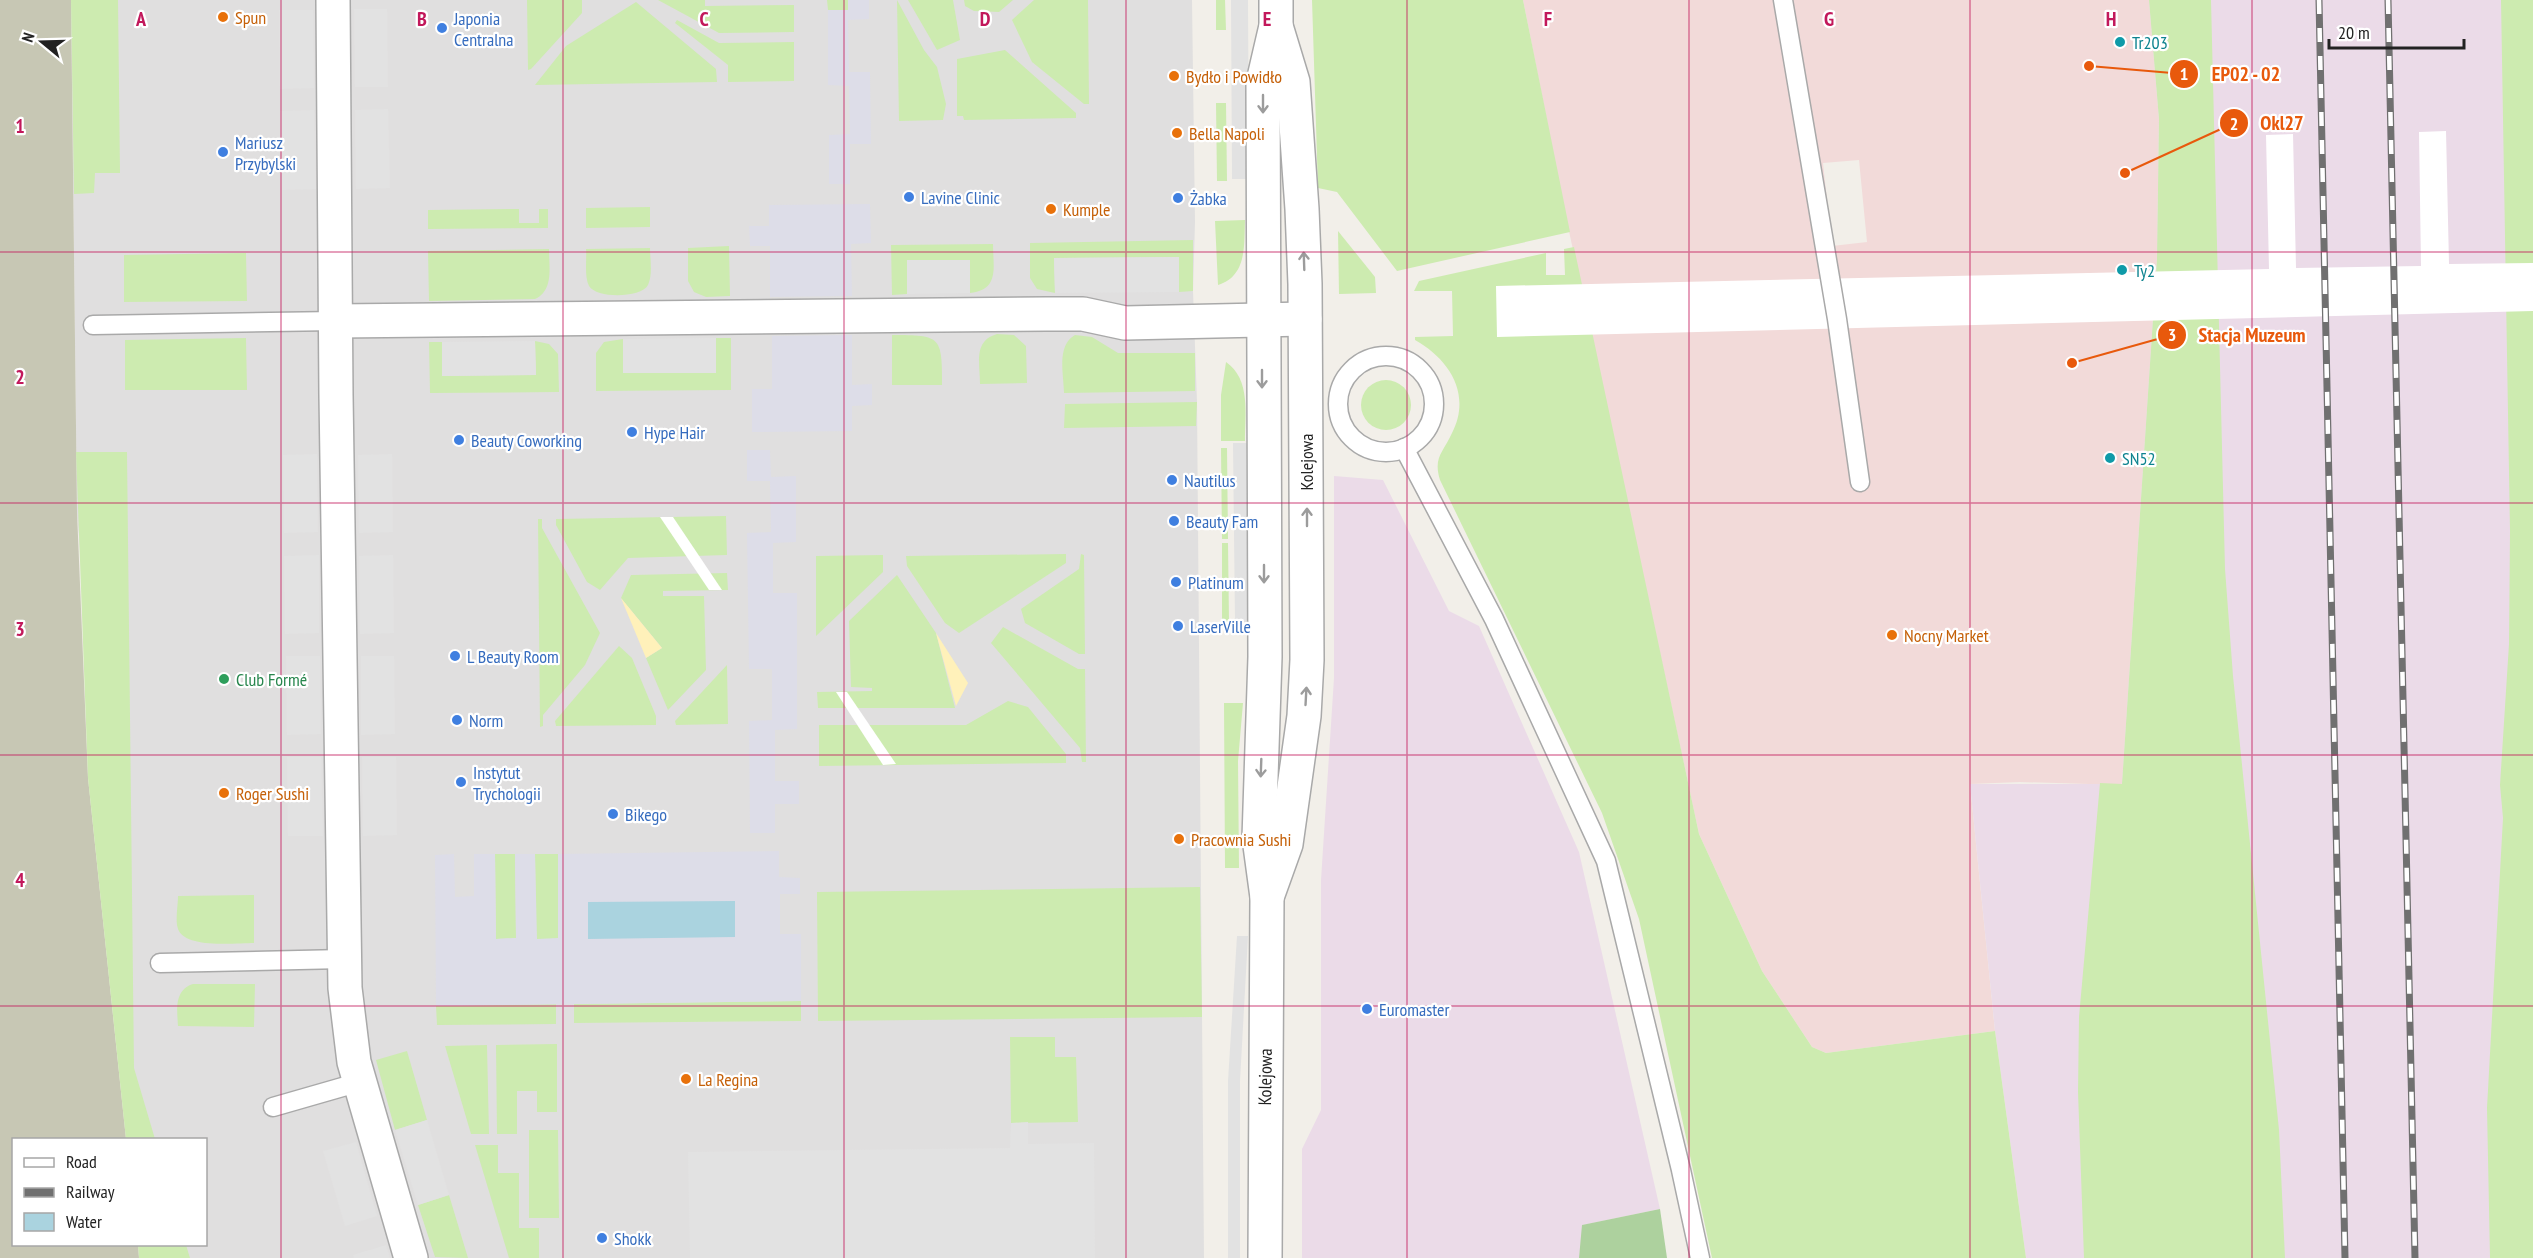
<svg xmlns="http://www.w3.org/2000/svg" width="2533" height="1258" font-family="'PT Sans Narrow',sans-serif">
	<style>
		.residential { fill: #e0dfdf }
		.commercial { fill: #f2dad9; fill-rule: evenodd }
		.industrial { fill: #ebdbe8 }
		.construction { fill: #c7c7b4 }
		.grass { fill: #cdebb0 }
		.forest { fill: #add19e }
		.sand { fill: #fff1ba }
		.parking { fill: #e2e2e2 }
		.plaza { fill: #dddde8 }
		.water { fill: #aad3df }
		.pier { fill: #fff }
		.lines { fill: none; stroke-linecap: round; stroke-linejoin: round }
		.service-casing { stroke: #a9a9a9; stroke-width: 21 }
		.minor-casing { stroke: #a9a9a9; stroke-width: 36 }
		.service { stroke: #fff; stroke-width: 18 }
		.minor { stroke: #fff; stroke-width: 33 }
		.rail-casing { stroke: #707070; stroke-width: 7 }
		.rail { stroke: #fff; stroke-width: 4.5; stroke-dasharray: 14; stroke-linecap: butt }
		.oneway { stroke: #9c9c9c }
		.grid { fill: none; stroke: #c2185b; stroke-width: 1.5; stroke-opacity: 0.55 }
		.food-dot { fill: #e8710a; stroke: #fff; stroke-width: 2 }
		.shop-dot { fill: #3f7fe0; stroke: #fff; stroke-width: 2 }
		.culture-dot { fill: #0f9aa8; stroke: #fff; stroke-width: 2 }
		.leisure-dot { fill: #2e9e5b; stroke: #fff; stroke-width: 2 }
		.labels { text-anchor: middle; dominant-baseline: central; stroke-width: 4.5; stroke-linejoin: round; paint-order: stroke }
		.food-label { font-size: 18px; fill: #c56008; stroke: #fff; text-anchor: start }
		.shop-label { font-size: 18px; fill: #366cbe; stroke: #fff; text-anchor: start }
		.culture-label { font-size: 18px; fill: #0d838f; stroke: #fff; text-anchor: start }
		.street-label { font-size: 18px; fill: #222; stroke: #fff }
		.leisure-label { font-size: 18px; fill: #27864d; stroke: #fff; text-anchor: start }
		.grid-label { font-size: 20px; text-anchor: middle; font-weight: bold; fill: #c2185b; stroke: #fff; stroke-width: 4.5; stroke-linejoin: round; paint-order: stroke }
		.leader { fill: none; stroke: #e8590c; stroke-width: 2 }
		.callout-dot { fill: #e8590c; stroke: #fff; stroke-width: 2 }
		.mark-label { font-size: 18px; text-anchor: middle; font-weight: bold; fill: #fff }
		.callout-label { font-size: 20px; text-anchor: middle; font-weight: bold; fill: #e8590c; stroke: #fff; stroke-width: 4.5; stroke-linejoin: round; paint-order: stroke }
	</style>
	<rect width="100%" height="100%" fill="#f2efe9"/>
	<!-- residential -->
	<path class="residential" d="M 71,0 L 1192,0 L 1195,222 L 1193,291 L 1197,402 L 1204,1258 L 139,1258 L 138,1245 L 206,1244 L 206,1140 L 126,1139 L 77,512 Z"/>
	<!-- commercial -->
	<path class="commercial" d="M 1523,0 L 2149,0 L 2159,119 L 2157,259 L 2122,785 L 2020,782 L 1970,784 L 1995,1031 L 1826,1053 L 1812,1047 L 1762,971 L 1699,834 L 1567,222 ZM 1859,160 L 1867,242 L 1832,246 L 1823,163 Z"/>
	<!-- industrial -->
	<g class="industrial">
		<path d="M 2149,0 L 2533,0 L 2533,1258 L 2026,1258 L 1995,1031 L 1970,784 L 2122,784 L 2157,259 L 2159,119 Z"/>
		<path d="M 1334,476 L 1383,480 L 1449,611 L 1479,626 L 1579,852 L 1660,1209 L 1583,1225 L 1579,1258 L 1302,1258 L 1302,1149 L 1321,1110 L 1321,880 L 1334,678 Z"/>
	</g>
	<!-- construction -->
	<path class="construction" d="M 0,0 L 71,0 L 77,512 L 88,778 L 126,1139 L 14,1140 L 14,1244 L 138,1245 L 139,1258 L 0,1258 Z"/>
	<!-- grass -->
	<g class="grass">
		<path d="M 71,0 L 118,0 L 120,173 L 95,173 L 94,193 L 74,194 Z"/>
		<path d="M 527,0 L 582,0 L 582,13 L 531,69 L 528,70 Z"/>
		<path d="M 658,0 L 705,0 L 705,6 L 794,5 L 794,32 L 719,33 Z"/>
		<path d="M 827,0 L 848,0 L 848,10 L 828,10 Z"/>
		<path d="M 897,0 L 924,50 L 937,67 L 946,104 L 943,120 L 899,121 Z"/>
		<path d="M 908,0 L 953,0 L 960,40 L 937,50 Z"/>
		<path d="M 964,0 L 1013,0 L 999,12 L 974,11 L 965,6 Z"/>
		<path d="M 1034,0 L 1088,0 L 1089,104 L 1084,104 L 1032,62 L 1012,20 Z"/>
		<path d="M 1216,0 L 1225,0 L 1226,30 L 1216,30 Z"/>
		<path d="M 1312,0 L 1523,0 L 1570,232 L 1397,271 L 1337,192 L 1318,188 Z"/>
		<path d="M 2149,0 L 2211,0 L 2225,569 L 2233,676 L 2279,1130 L 2285,1258 L 2084,1258 L 2078,1092 L 2079,1017 L 2100,783 L 2122,784 L 2157,259 L 2159,119 Z"/>
		<path d="M 2501,0 L 2533,0 L 2533,1258 L 2490,1258 L 2487,1108 L 2503,818 L 2500,785 L 2509,644 L 2510,531 Z"/>
		<path d="M 636,2 L 716,69 L 717,82 L 535,85 L 566,46 Z"/>
		<path d="M 677,20 L 719,43 L 794,42 L 794,81 L 728,82 L 728,65 L 675,23 Z"/>
		<path d="M 1005,50 L 1076,113 L 1076,118 L 964,120 L 963,116 L 957,116 L 957,59 Z"/>
		<path d="M 1216,103 L 1226,103 L 1227,181 L 1217,181 Z"/>
		<path d="M 650,207 L 650,227 L 586,228 L 586,208 Z"/>
		<path d="M 519,209 L 519,223 L 539,223 L 539,209 L 548,209 L 548,228 L 428,229 L 428,210 Z"/>
		<path d="M 1245,220 C 1244,246 1247,276 1218,285 L 1215,221 Z"/>
		<path d="M 1338,231 L 1375,277 L 1376,293 L 1339,294 Z"/>
		<path d="M 1193,240 L 1193,291 L 1179,292 L 1179,257 L 1054,258 L 1055,293 L 1037,289 L 1030,278 L 1030,243 Z"/>
		<path d="M 993,244 C 993,267 1000,290 970,293 L 970,260 L 907,260 L 907,294 L 892,295 L 891,245 Z"/>
		<path d="M 729,246 L 730,296 L 706,297 L 694,292 L 688,281 L 688,248 Z"/>
		<path d="M 1574,247 L 1699,834 L 1762,971 L 1812,1047 L 1826,1053 L 1995,1031 L 2026,1258 L 1712,1258 L 1639,919 L 1602,813 L 1440,480 C 1433,457 1443,453 1452,433 C 1472,394 1449,359 1415,340 L 1415,337 L 1453,336 L 1452,291 L 1414,291 L 1419,281 L 1546,253 L 1546,275 L 1565,275 L 1564,249 Z"/>
		<path d="M 650,248 C 650,259 653,274 648,285 C 641,298 597,299 589,286 C 584,276 587,259 586,249 Z"/>
		<path d="M 549,249 C 549,267 554,290 535,299 L 429,301 L 428,251 Z"/>
		<path d="M 246,253 L 247,301 L 124,302 L 124,255 Z"/>
		<path d="M 997,334 L 1014,335 L 1026,346 L 1027,383 L 980,384 C 980,363 973,341 997,334 Z"/>
		<path d="M 892,335 C 941,335 942,336 942,385 L 892,385 Z"/>
		<path d="M 1075,335 L 1092,337 L 1118,353 L 1195,353 L 1195,391 L 1064,393 C 1064,374 1056,346 1075,335 Z"/>
		<path d="M 246,338 L 247,390 L 125,390 L 125,340 Z"/>
		<path d="M 716,338 L 731,338 L 731,390 L 596,391 L 596,353 L 604,342 L 623,339 L 623,373 L 716,373 Z"/>
		<path d="M 535,341 L 549,344 L 558,354 L 559,392 L 430,393 L 429,342 L 442,342 L 442,376 L 536,375 Z"/>
		<path d="M 1226,362 C 1251,379 1245,415 1245,441 L 1221,441 L 1221,395 Z"/>
		<circle cx="1386" cy="405" r="25"/>
		<path d="M 1197,402 L 1196,426 L 1064,428 L 1065,404 Z"/>
		<path d="M 1221,448 L 1227,448 L 1228,539 L 1222,539 Z"/>
		<path d="M 76,452 L 127,452 L 134,1068 L 155,1139 L 126,1139 L 88,778 Z"/>
		<path d="M 726,516 L 727,555 L 628,558 L 600,590 L 587,582 L 556,525 L 556,519 Z"/>
		<path d="M 538,519 L 542,519 L 542,528 L 600,633 L 585,665 L 543,715 L 543,726 L 540,727 Z"/>
		<path d="M 1222,543 L 1228,543 L 1229,623 L 1222,623 Z"/>
		<path d="M 1066,554 L 1066,563 L 959,633 L 945,623 L 907,566 L 906,556 Z"/>
		<path d="M 1081,554 L 1084,555 L 1085,654 L 1079,654 L 1025,623 L 1021,609 L 1079,569 Z"/>
		<path d="M 883,555 L 883,572 L 816,636 L 816,556 Z"/>
		<path d="M 727,573 L 728,590 L 663,591 L 663,596 L 704,596 L 706,670 L 668,710 L 646,658 L 662,648 L 621,598 L 631,575 Z"/>
		<path d="M 897,575 L 936,633 L 955,708 L 818,708 L 817,692 L 872,691 L 872,688 L 851,687 L 849,621 Z"/>
		<path d="M 1003,627 L 1078,669 L 1085,669 L 1086,762 L 1082,762 L 1080,748 L 991,643 Z"/>
		<path d="M 619,646 L 632,658 L 656,716 L 656,725 L 556,726 L 555,721 Z"/>
		<path d="M 727,665 L 728,724 L 676,725 L 675,721 Z"/>
		<path d="M 1008,701 L 1028,707 L 1066,754 L 1066,763 L 819,766 L 819,725 L 966,725 Z"/>
		<path d="M 1224,703 L 1243,703 L 1238,761 L 1239,868 L 1225,868 Z"/>
		<path d="M 495,854 L 515,854 L 516,938 L 496,939 Z"/>
		<path d="M 535,854 L 558,854 L 558,939 L 536,939 Z"/>
		<path d="M 1200,887 L 1202,1017 L 818,1021 L 817,892 Z"/>
		<path d="M 254,895 L 254,943 C 236,943 185,949 178,929 C 175,920 178,906 178,896 Z"/>
		<path d="M 193,984 L 255,984 L 254,1027 L 178,1026 C 177,1010 174,990 193,984 Z"/>
		<path d="M 801,1001 L 801,1021 L 574,1023 L 574,1004 Z"/>
		<path d="M 556,1004 L 556,1024 L 437,1025 L 436,1006 Z"/>
		<path d="M 1010,1037 L 1055,1037 L 1055,1057 L 1076,1057 L 1078,1122 L 1011,1123 Z"/>
		<path d="M 557,1044 L 557,1112 L 537,1112 L 537,1091 L 517,1091 L 517,1134 L 497,1134 L 496,1045 Z"/>
		<path d="M 487,1045 L 489,1134 L 471,1134 L 445,1046 Z"/>
		<path d="M 407,1051 L 427,1120 L 395,1130 L 376,1060 Z"/>
		<path d="M 529,1130 L 558,1130 L 559,1218 L 529,1218 Z"/>
		<path d="M 475,1145 L 498,1145 L 498,1173 L 519,1173 L 519,1228 L 539,1228 L 539,1258 L 509,1258 Z"/>
		<path d="M 449,1195 L 468,1258 L 435,1257 L 418,1205 Z"/>
		<path d="M 138,1245 L 186,1245 L 190,1258 L 139,1258 Z"/>
	</g>
	<!-- forest -->
	<path class="forest" d="M 1660,1209 L 1667,1258 L 1579,1258 L 1582,1225 Z"/>
	<!-- sand -->
	<g class="sand">
		<path d="M 621,598 L 662,648 L 646,658 Z"/>
		<path d="M 936,633 L 968,683 L 956,706 Z"/>
	</g>
	<!-- parking -->
	<g class="parking">
		<path d="M 1231,0 L 1248,0 L 1249,179 L 1232,179 Z"/>
		<path d="M 354,9 L 387,9 L 388,87 L 355,87 Z"/>
		<path d="M 279,10 L 313,10 L 314,88 L 280,89 Z"/>
		<path d="M 388,109 L 390,188 L 356,189 L 355,110 Z"/>
		<path d="M 314,110 L 316,189 L 282,190 L 280,111 Z"/>
		<path d="M 1179,257 L 1179,292 L 1055,293 L 1054,258 Z"/>
		<path d="M 907,260 L 970,260 L 970,293 L 907,294 Z"/>
		<path d="M 716,338 L 716,373 L 623,373 L 623,339 Z"/>
		<path d="M 535,341 L 536,375 L 442,376 L 442,342 Z"/>
		<path d="M 1233,443 L 1249,443 L 1250,622 L 1235,622 Z"/>
		<path d="M 317,454 L 318,532 L 284,533 L 283,455 Z"/>
		<path d="M 392,454 L 393,532 L 359,533 L 358,455 Z"/>
		<path d="M 319,555 L 319,633 L 285,634 L 284,556 Z"/>
		<path d="M 393,555 L 394,633 L 360,634 L 359,556 Z"/>
		<path d="M 286,656 L 320,656 L 321,734 L 287,735 Z"/>
		<path d="M 361,656 L 394,656 L 395,734 L 361,735 Z"/>
		<path d="M 287,757 L 321,757 L 323,836 L 288,836 Z"/>
		<path d="M 362,757 L 396,757 L 397,835 L 363,836 Z"/>
		<path d="M 1237,936 L 1248,936 L 1240,1081 L 1240,1258 L 1228,1258 L 1228,1081 Z"/>
		<path d="M 427,1120 L 449,1195 L 418,1205 L 395,1130 Z"/>
		<path d="M 1028,1122 L 1028,1144 L 1094,1143 L 1095,1258 L 690,1258 L 688,1152 L 1010,1148 L 1011,1123 Z"/>
		<path d="M 356,1142 L 377,1216 L 345,1226 L 323,1151 Z"/>
		<path d="M 386,1245 L 390,1258 L 354,1258 L 353,1255 Z"/>
	</g>
	<!-- plaza -->
	<g class="plaza">
		<path d="M 848,0 L 869,0 L 869,19 L 848,20 L 849,72 L 870,72 L 871,144 L 850,144 L 850,184 L 829,184 L 829,135 L 850,134 L 849,86 L 828,85 L 828,10 L 848,10 Z"/>
		<path d="M 870,204 L 871,243 L 851,244 L 852,296 L 770,297 L 770,246 L 750,246 L 749,226 L 769,226 L 769,205 Z"/>
		<path d="M 852,335 L 852,385 L 872,384 L 872,405 L 852,406 L 852,431 L 752,432 L 752,389 L 772,389 L 772,336 Z"/>
		<path d="M 747,450 L 770,450 L 771,477 L 796,476 L 796,542 L 773,543 L 773,593 L 797,593 L 797,729 L 775,730 L 775,781 L 799,781 L 799,804 L 775,804 L 775,833 L 750,833 L 749,721 L 772,720 L 772,669 L 749,669 L 747,533 L 771,532 L 770,481 L 747,481 Z"/>
		<path d="M 779,851 L 779,877 L 800,878 L 800,894 L 780,894 L 780,934 L 801,934 L 801,1001 L 436,1006 L 435,855 L 454,854 L 455,897 L 474,896 L 474,854 L 495,854 L 496,939 L 516,938 L 515,854 L 535,854 L 537,939 L 558,938 L 558,854 Z"/>
	</g>
	<!-- water -->
	<path class="water" d="M 735,901 L 735,937 L 588,939 L 588,902 Z"/>
	<!-- pier -->
	<g class="pier">
		<path d="M 2446,131 L 2449,264 L 2533,263 L 2533,311 L 1497,337 L 1496,286 L 2269,269 L 2266,135 L 2293,134 L 2296,268 L 2421,266 L 2419,132 Z"/>
		<path d="M 660,517 L 673,517 L 722,590 L 709,590 Z"/>
		<path d="M 836,692 L 847,692 L 896,764 L 883,765 Z"/>
	</g>
	<g class="lines">
		<defs>
			<g id="service">
				<path d="M 1783,0 L 1837,319 L 1860,482"/>
				<path d="M 93,325 L 336,321"/>
				<circle cx="1386" cy="404" r="48"/>
				<path d="M 1404,448 L 1494,619 L 1606,861 L 1681,1170 L 1700,1258"/>
				<path d="M 160,963 L 344,959"/>
				<path d="M 273,1107 L 360,1082"/>
			</g>
			<g id="minor">
				<path d="M 333,0 L 336,395 L 345,988 L 354,1062 L 411,1258"/>
				<path d="M 336,321 L 1046,314 L 1083,314 L 1125,323 L 1305,319"/>
				<path d="M 1267,897 L 1286,844 L 1304,716 L 1307,660 L 1305,284 L 1302,209 L 1293,82 L 1276,26"/>
				<path d="M 1265,1258 L 1267,897 L 1259,838 L 1265,657 L 1263,82 L 1276,26 L 1276,0"/>
			</g>
		</defs>
		<!-- service casing -->
		<use href="#service" class="service-casing"/>
		<!-- minor casing -->
		<use href="#minor" class="minor-casing"/>
		<!-- service -->
		<use href="#service" class="service"/>
		<!-- minor -->
		<use href="#minor" class="minor"/>
		<defs>
			<g id="rail">
				<path d="M 2319,0 L 2345,1258"/>
				<path d="M 2388,0 L 2415,1258"/>
			</g>
		</defs>
		<!-- rail casing -->
		<use href="#rail" class="rail-casing"/>
		<!-- rail -->
		<use href="#rail" class="rail"/>
	</g>
	<!-- one-way arrows -->
	<defs><path id="oneway-shaft" d="M-6 0H5M1.5-3L5.5 0L1.5 3" fill="none" stroke-width="1.6" stroke-linecap="round" stroke-linejoin="round" transform="scale(1.5)"/></defs>
	<g class="oneway">
		<use href="#oneway-shaft" transform="translate(1263 104) rotate(90)"/>
		<use href="#oneway-shaft" transform="translate(1304 261) rotate(-92)"/>
		<use href="#oneway-shaft" transform="translate(1262 379) rotate(90)"/>
		<use href="#oneway-shaft" transform="translate(1307 517) rotate(-90)"/>
		<use href="#oneway-shaft" transform="translate(1264 574) rotate(90)"/>
		<use href="#oneway-shaft" transform="translate(1306 696) rotate(-87)"/>
		<use href="#oneway-shaft" transform="translate(1261 768) rotate(92)"/>
	</g>
	<!-- grid -->
	<path class="grid" d="M 281,0 L 281,1258M 563,0 L 563,1258M 844,0 L 844,1258M 1126,0 L 1126,1258M 1407,0 L 1407,1258M 1689,0 L 1689,1258M 1970,0 L 1970,1258M 2252,0 L 2252,1258M 0,252 L 2533,252M 0,503 L 2533,503M 0,755 L 2533,755M 0,1006 L 2533,1006"/>
	<!-- markers -->
	<g class="food-dot">
		<circle cx="223" cy="17" r="6"/>
		<circle cx="1174" cy="76" r="6"/>
		<circle cx="1177" cy="133" r="6"/>
		<circle cx="1051" cy="209" r="6"/>
		<circle cx="1892" cy="635" r="6"/>
		<circle cx="224" cy="793" r="6"/>
		<circle cx="1179" cy="839" r="6"/>
		<circle cx="686" cy="1079" r="6"/>
	</g>
	<g class="shop-dot">
		<circle cx="442" cy="28" r="6"/>
		<circle cx="223" cy="152" r="6"/>
		<circle cx="909" cy="197" r="6"/>
		<circle cx="1178" cy="198" r="6"/>
		<circle cx="632" cy="432" r="6"/>
		<circle cx="459" cy="440" r="6"/>
		<circle cx="1172" cy="480" r="6"/>
		<circle cx="1174" cy="521" r="6"/>
		<circle cx="1176" cy="582" r="6"/>
		<circle cx="1178" cy="626" r="6"/>
		<circle cx="455" cy="656" r="6"/>
		<circle cx="457" cy="720" r="6"/>
		<circle cx="461" cy="782" r="6"/>
		<circle cx="613" cy="814" r="6"/>
		<circle cx="1367" cy="1009" r="6"/>
		<circle cx="602" cy="1238" r="6"/>
	</g>
	<g class="culture-dot">
		<circle cx="2120" cy="42" r="6"/>
		<circle cx="2122" cy="270" r="6"/>
		<circle cx="2110" cy="458" r="6"/>
	</g>
	<circle class="leisure-dot" cx="224" cy="679" r="6"/>
	<g class="labels">
		<!-- food labels -->
		<g class="food-label">
			<text x="235" y="17">Spun</text>
			<text x="1186" y="76">Bydło i Powidło</text>
			<text x="1189" y="133">Bella Napoli</text>
			<text x="1063" y="209">Kumple</text>
			<text x="1904" y="635">Nocny Market</text>
			<text x="236" y="793">Roger Sushi</text>
			<text x="1191" y="839">Pracownia Sushi</text>
			<text x="698" y="1079">La Regina</text>
		</g>
		<!-- shop labels -->
		<g class="shop-label">
			<text x="454" y="18">Japonia<tspan x="454" dy="21">Centralna</tspan></text>
			<text x="235" y="142">Mariusz<tspan x="235" dy="21">Przybylski</tspan></text>
			<text x="921" y="197">Lavine Clinic</text>
			<text x="1190" y="198">Żabka</text>
			<text x="644" y="432">Hype Hair</text>
			<text x="471" y="440">Beauty Coworking</text>
			<text x="1184" y="480">Nautilus</text>
			<text x="1186" y="521">Beauty Fam</text>
			<text x="1188" y="582">Platinum</text>
			<text x="1190" y="626">LaserVille</text>
			<text x="467" y="656">L Beauty Room</text>
			<text x="469" y="720">Norm</text>
			<text x="473" y="772">Instytut<tspan x="473" dy="21">Trychologii</tspan></text>
			<text x="625" y="814">Bikego</text>
			<text x="1379" y="1009">Euromaster</text>
			<text x="614" y="1238">Shokk</text>
		</g>
		<!-- culture labels -->
		<g class="culture-label">
			<text x="2132" y="42">Tr203</text>
			<text x="2134" y="270">Ty2</text>
			<text x="2122" y="458">SN52</text>
		</g>
		<!-- street labels -->
		<g class="street-label">
			<text transform="translate(1306 462) rotate(-90)">Kolejowa</text>
			<text transform="translate(1265 1077) rotate(-89)">Kolejowa</text>
		</g>
		<!-- leisure labels -->
		<g class="leisure-label">
			<text x="236" y="679">Club Formé</text>
		</g>
	</g>
	<g class="grid-label">
		<text x="141" y="26">A</text>
		<text x="422" y="26">B</text>
		<text x="704" y="26">C</text>
		<text x="985" y="26">D</text>
		<text x="1267" y="26">E</text>
		<text x="1548" y="26">F</text>
		<text x="1829" y="26">G</text>
		<text x="2111" y="26">H</text>
		<text x="20" y="133">1</text>
		<text x="20" y="384">2</text>
		<text x="20" y="636">3</text>
		<text x="20" y="887">4</text>
	</g>
	<!-- callouts -->
	<path class="leader" d="M2089 66L2184 74M2125 173L2234 123M2072 363L2172 335"/>
	<g class="callout-dot">
		<circle cx="2089" cy="66" r="6"/>
		<circle cx="2125" cy="173" r="6"/>
		<circle cx="2072" cy="363" r="6"/>
		<circle cx="2184" cy="74" r="15"/>
		<circle cx="2234" cy="123" r="15"/>
		<circle cx="2172" cy="335" r="15"/>
	</g>
	<g class="mark-label">
		<text x="2184" y="80">1</text>
		<text x="2234" y="130">2</text>
		<text x="2172" y="341">3</text>
	</g>
	<g class="callout-label">
		<text x="2246" y="81">EP02 - 02</text>
		<text x="2282" y="130">Okl27</text>
		<text x="2252" y="342">Stacja Muzeum</text>
	</g>
	<!-- legend -->
	<rect x="12" y="1138" width="195" height="108" fill="#ffffff" stroke="#a7a7a7" stroke-width="1.5"/>
	<rect x="24" y="1158" width="30" height="9" fill="#ffffff" stroke="#a7a7a7" stroke-width="1.5"/>
	<text x="66" y="1168" font-size="18" fill="#222222">Road</text>
	<rect x="24" y="1188" width="30" height="9" fill="#707070" stroke="#a7a7a7" stroke-width="1.5"/>
	<text x="66" y="1198" font-size="18" fill="#222222">Railway</text>
	<rect x="24" y="1213" width="30" height="18" fill="#aad3df" stroke="#a7a7a7" stroke-width="1.5"/>
	<text x="66" y="1228" font-size="18" fill="#222222">Water</text>
	<!-- north arrow -->
	<g transform="translate(42 42) rotate(289)" stroke="#ffffff" stroke-width="4.5" paint-order="stroke">
	<path d="M0-4.5L10 22L0 15L-10 22Z" fill="#222222"/>
	<text y="-9" font-size="16" font-weight="bold" text-anchor="middle" fill="#222222">N</text>
	</g>
	<!-- scale -->
	<path d="M2329 39v9h135v-9" fill="none" stroke="#222222" stroke-width="3"/>
	<text x="2338" y="39" font-size="18" fill="#222222" stroke="#ffffff" stroke-width="4.5" paint-order="stroke">20 m</text>
</svg>
